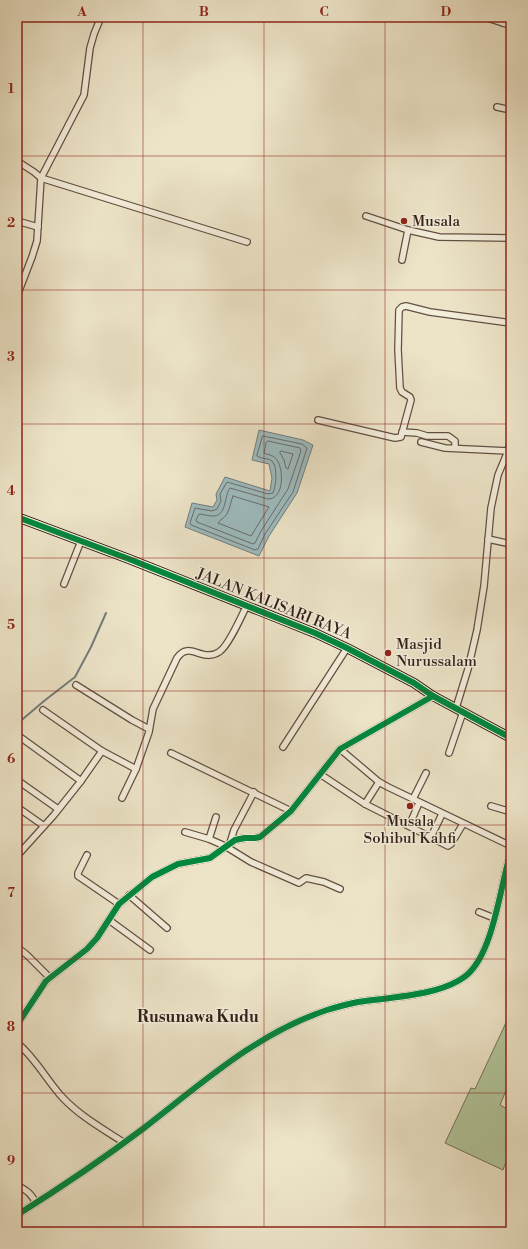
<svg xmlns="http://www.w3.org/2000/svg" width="528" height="1249" font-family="'Libre Bodoni',serif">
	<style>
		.green { fill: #b2c59b; stroke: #727259 }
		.water { fill: #9dbcc0; stroke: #737d7c }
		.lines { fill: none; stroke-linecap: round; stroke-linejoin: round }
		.shore { stroke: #686e6c; stroke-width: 1 }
		.stream { stroke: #737d7c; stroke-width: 2 }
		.street-casing { stroke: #625043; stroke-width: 8 }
		.secondary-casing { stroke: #331f17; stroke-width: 10 }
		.street { stroke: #f3eddb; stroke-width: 5.5 }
		.secondary { stroke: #f3eddb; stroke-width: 8 }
		.cycleway-casing { stroke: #f3eddb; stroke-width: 8 }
		.cycleway { stroke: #00873e; stroke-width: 6 }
		.grid { fill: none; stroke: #8f2418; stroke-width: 1; stroke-opacity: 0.55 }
		.poi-dot { fill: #8f2418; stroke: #f3eddb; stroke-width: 1.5 }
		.labels { text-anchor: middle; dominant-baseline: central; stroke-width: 3; stroke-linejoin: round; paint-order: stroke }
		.poi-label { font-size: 15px; fill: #331f17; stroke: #f3eddb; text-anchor: start }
		.street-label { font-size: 15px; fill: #331f17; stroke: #f3eddb }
		.neighbourhood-label { font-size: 16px; font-weight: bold; fill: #331f17; stroke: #f3eddb }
		.neatline { fill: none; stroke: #8f2418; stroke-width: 1.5 }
		.grid-label { font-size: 13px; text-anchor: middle; font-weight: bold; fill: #8f2418 }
	</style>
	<rect width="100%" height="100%" fill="#ede4c8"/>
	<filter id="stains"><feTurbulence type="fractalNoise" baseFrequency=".005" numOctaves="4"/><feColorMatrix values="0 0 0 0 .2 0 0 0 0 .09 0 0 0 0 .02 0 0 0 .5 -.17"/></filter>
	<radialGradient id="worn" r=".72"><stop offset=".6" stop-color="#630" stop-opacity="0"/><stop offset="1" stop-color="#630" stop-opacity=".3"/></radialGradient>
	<!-- green -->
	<path class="green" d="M 511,1012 L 511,1078 L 500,1105 L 511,1111 L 511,1148 L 503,1170 L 445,1143 L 471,1088 L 475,1089 Z"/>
	<!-- water -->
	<path class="water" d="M 259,430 L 303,440 L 313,445 L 297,493 L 269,536 L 259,556 L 185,527 L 192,503 L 213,507 L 217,500 L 216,494 L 225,477 L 270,491 L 272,478 L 269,464 L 252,460 Z"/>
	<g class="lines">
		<!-- shore -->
		<g class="shore">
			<path d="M 263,436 L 302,444 L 307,448 L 293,492 L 265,534 L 258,549 L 255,550 L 191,525 L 190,523 L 195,508 L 212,511 L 217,509 L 221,501 L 220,494 L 227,482 L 268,494 L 273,493 C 276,486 278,467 272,461 C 269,458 261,459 257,456 Z"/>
			<path d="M 268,441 L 300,448 L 301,451 L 288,489 L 261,531 L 255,543 L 253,544 L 197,522 L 196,520 L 199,514 C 203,514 208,516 212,516 C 227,517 224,496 230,488 L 268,499 C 284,499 284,470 277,460 C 274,455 268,455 264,453 L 266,443 Z"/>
			<path d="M 281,451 L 293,454 L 288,469 L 286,468 L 284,460 L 280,453 Z"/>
			<path d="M 233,496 L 269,507 L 251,536 L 218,523 C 220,520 224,518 227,514 C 230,508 231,501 233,496 Z"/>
		</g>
		<!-- stream -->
		<path class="stream" d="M 17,724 L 44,701 L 75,677 L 91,647 L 106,613"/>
		<defs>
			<g id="street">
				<path d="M 484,17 L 503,23"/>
				<path d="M 505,17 L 503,23 L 511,25"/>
				<path d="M 497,107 L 511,110"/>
				<path d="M 17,161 L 34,172 L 41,178 L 247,242"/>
				<path d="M 366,216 L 408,230 L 439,237 L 511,238"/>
				<path d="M 17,221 L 38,227"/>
				<path d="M 402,260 L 408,230"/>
				<path d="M 17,296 L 32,257 L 37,241 L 41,178 L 84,95 L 90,48 L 94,34 L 101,17"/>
				<path d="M 318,420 L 395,438 L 401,437 L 411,400 L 410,397 L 402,392 L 400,388 L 398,350 L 399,310 L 402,307 L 406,306 L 430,312 L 511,323"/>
				<path d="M 402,432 L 417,433 L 427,436 L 448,436 L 455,441 L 455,448"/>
				<path d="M 421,442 L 445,448 L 508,451"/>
				<path d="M 488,539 L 511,544"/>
				<path d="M 64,584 L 81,541"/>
				<path d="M 511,594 L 511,592"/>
				<path d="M 76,685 L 132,720 L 149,729"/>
				<path d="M 456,708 L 468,669 L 477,630 L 484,586 L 491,508 L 498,475 L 508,451 L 511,438"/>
				<path d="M 43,710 L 102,751 L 136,769"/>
				<path d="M 20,737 L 81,781"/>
				<path d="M 283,747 L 347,648"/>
				<path d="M 340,749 L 379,782 L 388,787 L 511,846"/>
				<path d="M 171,753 L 291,811"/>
				<path d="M 449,753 L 463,712"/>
				<path d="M 320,774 L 365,804 L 448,846 L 451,844 L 463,824"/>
				<path d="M 17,780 L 58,809"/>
				<path d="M 122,798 L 136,769 L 149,732 L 153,709 L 177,658 C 189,640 202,663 219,652 C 228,647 241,617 246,607"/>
				<path d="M 413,799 L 426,773"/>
				<path d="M 365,804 L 379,782"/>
				<path d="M 491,806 L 511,812"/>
				<path d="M 17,807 L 44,826"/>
				<path d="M 409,826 L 419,803"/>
				<path d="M 185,832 L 209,839 L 225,846 L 251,862 L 299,883 L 306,878 L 324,882 L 340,889"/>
				<path d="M 431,837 L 442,814"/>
				<path d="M 209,839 L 216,817"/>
				<path d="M 230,843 L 234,830 L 254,792"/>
				<path d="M 87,855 L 78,873 L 78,876 L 119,904"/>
				<path d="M 17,856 L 54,815 L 81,781 L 102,751"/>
				<path d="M 129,895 L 167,928"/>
				<path d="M 479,912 L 494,918"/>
				<path d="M 109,920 L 150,950"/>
				<path d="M 17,947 L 27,955 L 50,978"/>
				<path d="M 17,1025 L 46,981 L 87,949 L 97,938 L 119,904 L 152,877 L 178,864 L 210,858 L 235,840 L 245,838 L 255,838 L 260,837 L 291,811 L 340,749 L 433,696"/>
				<path d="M 17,1043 C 34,1056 48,1082 63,1098 C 80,1116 103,1129 123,1142"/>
				<path d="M 17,1185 C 27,1191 30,1192 36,1203"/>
				<path d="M 17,1215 C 60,1188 103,1159 144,1128 C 201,1084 257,1033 327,1010 C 337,1007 348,1004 358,1002 C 390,997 443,996 468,974 C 494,950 500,886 511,852"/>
			</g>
			<path id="secondary" d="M 17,517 L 129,559 L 315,633 L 347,648 L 414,683 L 433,696 L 511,738"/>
		</defs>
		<!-- street casing -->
		<use href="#street" class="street-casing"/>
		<!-- secondary casing -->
		<use href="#secondary" class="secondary-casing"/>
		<!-- street -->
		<use href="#street" class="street"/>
		<!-- secondary -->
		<use href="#secondary" class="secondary"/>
		<defs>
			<g id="cycleway">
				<path d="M 17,517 L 129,559 L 315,633 L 347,648 L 414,683 L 433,696 L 511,738"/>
				<path d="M 17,1025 L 46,981 L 87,949 L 97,938 L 119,904 L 152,877 L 178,864 L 210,858 L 235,840 L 245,838 L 255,838 L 260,837 L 291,811 L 340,749 L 433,696"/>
				<path d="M 17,1215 C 60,1188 103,1159 144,1128 C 201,1084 257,1033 327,1010 C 337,1007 348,1004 358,1002 C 390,997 443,996 468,974 C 494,950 500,886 511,852"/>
			</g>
		</defs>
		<!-- cycleway casing -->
		<use href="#cycleway" class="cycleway-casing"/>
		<!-- cycleway -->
		<use href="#cycleway" class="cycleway"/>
	</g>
	<!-- grid -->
	<path class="grid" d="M 143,17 L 143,1232M 264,17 L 264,1232M 385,17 L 385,1232M 17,156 L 511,156M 17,290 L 511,290M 17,424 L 511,424M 17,558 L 511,558M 17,691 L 511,691M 17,825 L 511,825M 17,959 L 511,959M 17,1093 L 511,1093"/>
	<!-- markers -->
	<g class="poi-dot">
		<circle cx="404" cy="221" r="4"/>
		<circle cx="388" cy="653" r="4"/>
		<circle cx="410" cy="806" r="4"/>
	</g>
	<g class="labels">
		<!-- poi labels -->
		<g class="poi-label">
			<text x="412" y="221">Musala</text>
			<text x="396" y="644">Masjid<tspan x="396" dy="17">Nurussalam</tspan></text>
			<text x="410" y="821" text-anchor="middle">Musala<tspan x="410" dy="17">Sohibul Kahfi</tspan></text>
		</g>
		<!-- street labels -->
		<g class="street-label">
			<text transform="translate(274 604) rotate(22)">JALAN KALISARI RAYA</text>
		</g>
		<!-- neighbourhood labels -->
		<g class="neighbourhood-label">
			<text x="198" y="1017">Rusunawa Kudu</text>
		</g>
	</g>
	<!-- margin -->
	<rect width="528" height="1249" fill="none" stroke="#ede4c8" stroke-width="44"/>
	<rect x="22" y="22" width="484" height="1205" class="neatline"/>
	<g class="grid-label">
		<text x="82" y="16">A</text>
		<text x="204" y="16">B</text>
		<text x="324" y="16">C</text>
		<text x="446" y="16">D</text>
		<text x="11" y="93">1</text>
		<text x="11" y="227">2</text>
		<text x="11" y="361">3</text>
		<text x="11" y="495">4</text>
		<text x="11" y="629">5</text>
		<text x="11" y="763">6</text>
		<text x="11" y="897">7</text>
		<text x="11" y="1031">8</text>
		<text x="11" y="1165">9</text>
	</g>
	<rect width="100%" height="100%" filter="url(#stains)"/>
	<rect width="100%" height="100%" fill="url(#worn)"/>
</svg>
